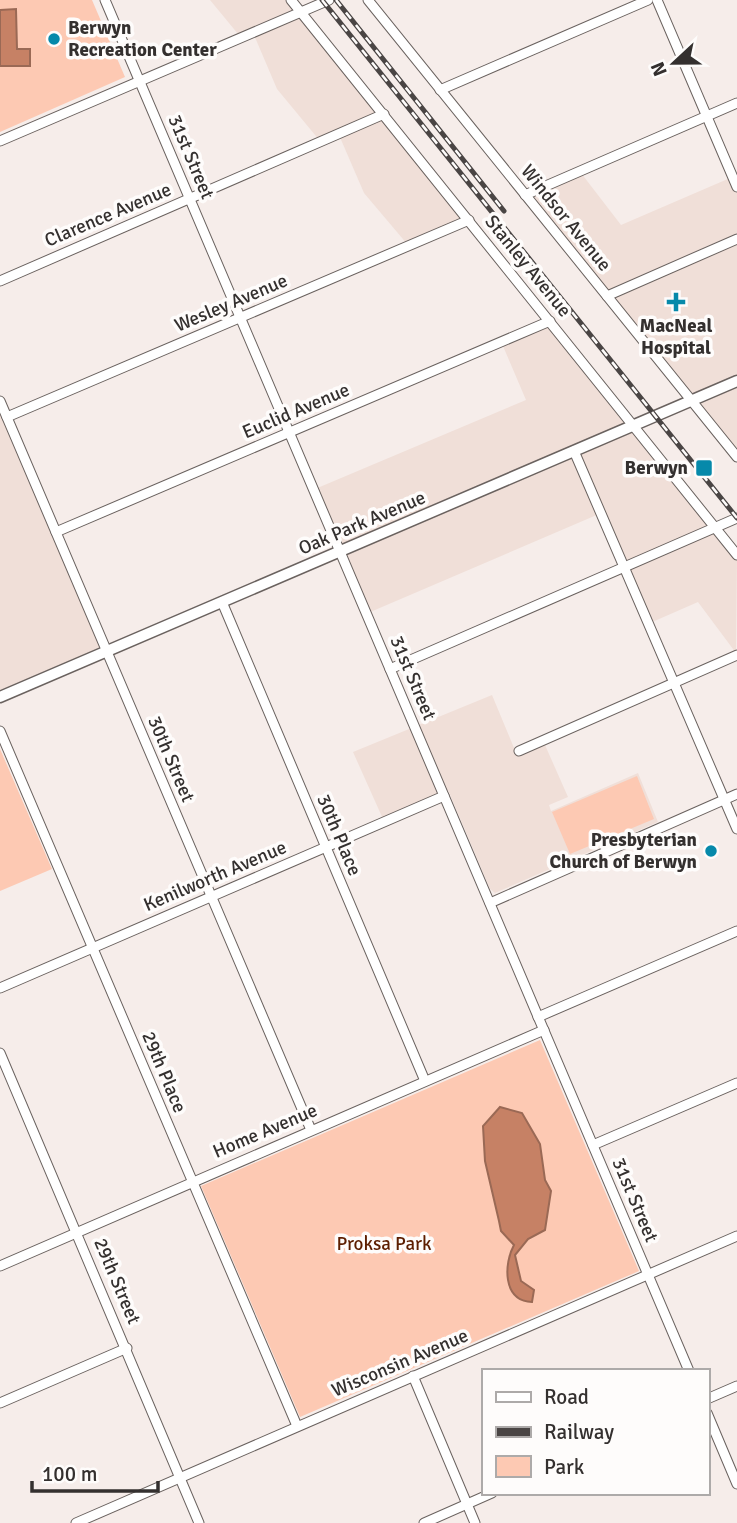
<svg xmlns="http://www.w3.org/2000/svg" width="737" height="1523" font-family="Signika,sans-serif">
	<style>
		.built { fill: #f0dfd8 }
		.green { fill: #fdc9b3 }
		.water { fill: #c68165; stroke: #9a6955; stroke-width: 2 }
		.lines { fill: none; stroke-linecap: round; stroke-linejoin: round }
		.minor-casing { stroke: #6a625f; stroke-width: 11 }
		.tertiary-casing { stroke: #6a625f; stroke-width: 13 }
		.minor { stroke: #fff; stroke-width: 9 }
		.tertiary { stroke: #fff; stroke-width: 10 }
		.rail-casing { stroke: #4a4544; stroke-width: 5 }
		.rail { stroke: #fefcfb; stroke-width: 2.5; stroke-dasharray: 8; stroke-linecap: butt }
		.poi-dot { fill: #0689aa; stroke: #fefcfb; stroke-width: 2.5 }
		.labels { text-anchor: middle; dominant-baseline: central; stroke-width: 7; stroke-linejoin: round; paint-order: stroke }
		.poi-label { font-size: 19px; font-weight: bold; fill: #34302f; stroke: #fefcfb; text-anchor: end }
		.street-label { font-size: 19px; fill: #34302f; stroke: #fefcfb }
		.park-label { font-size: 19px; fill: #5d1e00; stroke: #fefcfb }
	</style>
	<rect width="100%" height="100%" fill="#f6edea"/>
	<!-- built -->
	<g class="built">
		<path d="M 210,0 L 288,0 L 380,115 L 320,141 L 277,89 L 254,35 L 243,40 Z"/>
		<path d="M 382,117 L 466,220 L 408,245 L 364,193 L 339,135 Z"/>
		<path d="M 581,173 L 621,225 L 737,175 L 737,378 L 692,397 L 528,196 Z"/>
		<path d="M 550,325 L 632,424 L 575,449 L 599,514 L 368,613 L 315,489 L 526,400 L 503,346 Z"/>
		<path d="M 737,383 L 737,454 L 694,401 Z"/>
		<path d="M 0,408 L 104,651 L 0,695 Z"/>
		<path d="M 634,427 L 713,527 L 625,565 L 575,452 Z"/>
		<path d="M 715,529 L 737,557 L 736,653 L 698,602 L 650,623 L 625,567 Z"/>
		<path d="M 492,695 L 517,755 L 545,745 L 568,797 L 549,805 L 551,811 L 638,773 L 658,822 L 495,893 L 490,889 L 448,790 L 383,819 L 353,752 Z"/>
	</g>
	<!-- green -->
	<g class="green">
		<path d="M 0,0 L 92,0 L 125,77 L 0,132 Z"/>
		<path d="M 0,749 L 52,869 L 0,891 Z"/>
		<path d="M 637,776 L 654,819 L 570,854 L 552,812 Z"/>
		<path d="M 540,1040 L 639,1271 L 300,1417 L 201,1186 Z"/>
	</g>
	<!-- water -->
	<g class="water">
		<path d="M 16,9 L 17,49 L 30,49 L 30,66 L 0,66 L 0,10 Z"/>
		<path d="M 500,1107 L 522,1113 L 540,1144 L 545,1180 L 551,1191 L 545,1230 L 528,1239 L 515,1255 L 521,1281 L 534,1290 L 532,1302 C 502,1301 504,1263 514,1245 L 501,1231 L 499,1221 L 485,1161 L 483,1126 Z"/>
	</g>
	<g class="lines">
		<defs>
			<g id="minor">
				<path d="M 105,0 L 689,1371"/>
				<path d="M 291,0 L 737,555"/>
				<path d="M 368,0 L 737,457"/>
				<path d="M 657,0 L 737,187"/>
				<path d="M 440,90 L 648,0"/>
				<path d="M 0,141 L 329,0"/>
				<path d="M 525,195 L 737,103"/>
				<path d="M 0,281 L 384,114"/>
				<path d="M 607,296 L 737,239"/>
				<path d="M 0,401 L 311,1130"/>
				<path d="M 7,417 L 469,220"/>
				<path d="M 574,451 L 737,829"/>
				<path d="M 56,532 L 550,321"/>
				<path d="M 222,602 L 425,1081"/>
				<path d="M 390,669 L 737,518"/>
				<path d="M 0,731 L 297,1426"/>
				<path d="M 519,751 L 737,655"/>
				<path d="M 490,903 L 737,794"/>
				<path d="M 0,988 L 444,796"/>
				<path d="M 538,1017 L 737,931"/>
				<path d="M 0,1053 L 199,1523"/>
				<path d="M 593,1145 L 737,1083"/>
				<path d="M 0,1266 L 544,1030"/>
				<path d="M 413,1376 L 475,1523"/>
				<path d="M 707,1399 L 737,1386"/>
				<path d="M 0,1403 L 127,1348"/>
				<path d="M 707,1413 L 737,1484"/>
				<path d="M 76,1523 L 737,1236"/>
				<path d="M 424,1523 L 492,1493"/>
			</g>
			<path id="tertiary" d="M 0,697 L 737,381"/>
		</defs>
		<!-- minor casing -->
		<use href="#minor" class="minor-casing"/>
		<!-- tertiary casing -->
		<use href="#tertiary" class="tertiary-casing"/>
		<!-- minor -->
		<use href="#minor" class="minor"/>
		<!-- tertiary -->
		<use href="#tertiary" class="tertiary"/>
		<defs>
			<g id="rail">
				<path d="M 322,0 L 737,518"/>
				<path d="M 336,0 L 504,211"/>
			</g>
		</defs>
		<!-- rail casing -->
		<use href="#rail" class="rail-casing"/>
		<!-- rail -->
		<use href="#rail" class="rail"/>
	</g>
	<!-- markers -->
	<g class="poi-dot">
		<circle cx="54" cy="39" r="7"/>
		<path d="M672.5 291.5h7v7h7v7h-7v7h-7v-7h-7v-7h7z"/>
		<rect x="695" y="459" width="18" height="18" rx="3.5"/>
		<circle cx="711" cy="851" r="7"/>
	</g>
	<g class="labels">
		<!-- poi labels -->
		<g class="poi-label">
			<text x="68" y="28" text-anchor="start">Berwyn<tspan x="68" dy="22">Recreation Center</tspan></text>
			<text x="676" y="326" text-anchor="middle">MacNeal<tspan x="676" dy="22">Hospital</tspan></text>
			<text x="688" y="468">Berwyn</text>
			<text x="697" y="840">Presbyterian<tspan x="697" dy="22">Church of Berwyn</tspan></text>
		</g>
		<!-- street labels -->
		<g class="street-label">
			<text transform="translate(191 157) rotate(67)">31st Street</text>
			<text transform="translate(108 215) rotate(-23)">Clarence Avenue</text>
			<text transform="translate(566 218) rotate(51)">Windsor Avenue</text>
			<text transform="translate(528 266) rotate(51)">Stanley Avenue</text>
			<text transform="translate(231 303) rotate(-23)">Wesley Avenue</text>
			<text transform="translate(296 411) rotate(-23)">Euclid Avenue</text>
			<text transform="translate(362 523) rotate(-23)">Oak Park Avenue</text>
			<text transform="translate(413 678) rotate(67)">31st Street</text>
			<text transform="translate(171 759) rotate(67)">30th Street</text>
			<text transform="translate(339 835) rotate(67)">30th Place</text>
			<text transform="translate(215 876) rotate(-23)">Kenilworth Avenue</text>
			<text transform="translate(164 1072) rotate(67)">29th Place</text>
			<text transform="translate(265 1131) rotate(-23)">Home Avenue</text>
			<text transform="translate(635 1200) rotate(67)">31st Street</text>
			<text transform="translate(117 1281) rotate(67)">29th Street</text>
			<text transform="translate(400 1363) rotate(-23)">Wisconsin Avenue</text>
		</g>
		<!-- park labels -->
		<g class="park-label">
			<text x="384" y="1244">Proksa Park</text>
		</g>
	</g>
	<!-- legend -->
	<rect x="482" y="1369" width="228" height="126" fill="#fefcfb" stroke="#adaaa9" stroke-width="2"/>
	<rect x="496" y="1392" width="35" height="10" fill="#ffffff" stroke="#adaaa9" stroke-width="2"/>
	<text x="544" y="1404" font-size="21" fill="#34302f">Road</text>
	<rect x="496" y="1427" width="35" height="10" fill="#4a4544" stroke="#adaaa9" stroke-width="2"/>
	<text x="544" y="1439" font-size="21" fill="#34302f">Railway</text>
	<rect x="496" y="1456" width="35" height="21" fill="#fdc9b3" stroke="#adaaa9" stroke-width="2"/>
	<text x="544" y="1474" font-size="21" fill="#34302f">Park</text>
	<!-- north arrow -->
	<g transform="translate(674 63) rotate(248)" stroke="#fefcfb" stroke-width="5" paint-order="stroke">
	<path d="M0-5L12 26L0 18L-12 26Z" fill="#34302f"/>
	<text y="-10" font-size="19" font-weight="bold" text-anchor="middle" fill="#34302f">N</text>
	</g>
	<!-- scale -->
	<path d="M32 1481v10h126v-10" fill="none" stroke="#34302f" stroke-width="3.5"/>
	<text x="42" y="1481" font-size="21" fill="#34302f" stroke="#fefcfb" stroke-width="5" paint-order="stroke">100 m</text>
</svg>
